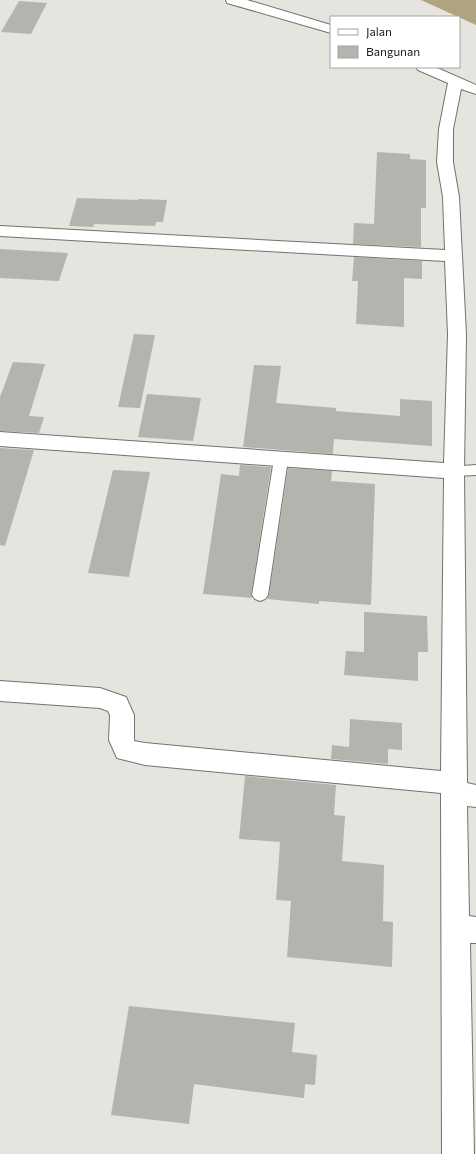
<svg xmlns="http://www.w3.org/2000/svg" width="476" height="1154" font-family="Commissioner,sans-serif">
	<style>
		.water { fill: #afa381 }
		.building { fill: #b4b3ad }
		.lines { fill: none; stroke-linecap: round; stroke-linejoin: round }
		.service-casing { stroke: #74726d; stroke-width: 2 }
		.minor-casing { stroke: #74726d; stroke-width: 2 }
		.service { fill: #fff; fill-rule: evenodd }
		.minor { fill: #fff; fill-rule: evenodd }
	</style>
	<rect width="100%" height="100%" fill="#e6e4de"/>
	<!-- water -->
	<path class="water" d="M 421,0 L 476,0 L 476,25 Z"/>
	<!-- building -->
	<g class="building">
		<path d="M 19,1 L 47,3 L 31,34 L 1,32 Z"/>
		<path d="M 377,152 L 410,154 L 410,159 L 426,160 L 426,208 L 421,208 L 421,247 L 353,244 L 354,223 L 374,224 Z"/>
		<path d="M 77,198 L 138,200 L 138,199 L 167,200 L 163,222 L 156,222 L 155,226 L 94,224 L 93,227 L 69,226 Z"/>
		<path d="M 0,249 L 68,253 L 59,281 L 0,278 Z"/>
		<path d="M 354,257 L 422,261 L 422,279 L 404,278 L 404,327 L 356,324 L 358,281 L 352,281 Z"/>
		<path d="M 134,334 L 155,335 L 140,408 L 118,407 Z"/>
		<path d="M 13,362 L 45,364 L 29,416 L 44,417 L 39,433 L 0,431 L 0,397 Z"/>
		<path d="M 254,365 L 281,366 L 276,403 L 336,408 L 336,411 L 400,416 L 400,399 L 432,401 L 432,446 L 334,439 L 333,454 L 243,447 Z"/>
		<path d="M 147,394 L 201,398 L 193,441 L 138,437 Z"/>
		<path d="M 0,448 L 34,450 L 5,546 L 0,545 Z"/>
		<path d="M 240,465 L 271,467 L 251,595 L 252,598 L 203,594 L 221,474 L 239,476 Z"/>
		<path d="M 288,468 L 332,471 L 331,481 L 375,484 L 371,605 L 319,601 L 319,604 L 267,599 L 269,595 Z"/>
		<path d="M 113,470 L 150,472 L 129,577 L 88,573 Z"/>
		<path d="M 364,612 L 427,616 L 428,652 L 418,652 L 418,681 L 344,675 L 346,651 L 364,652 Z"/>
		<path d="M 350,719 L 402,723 L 402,750 L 388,749 L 388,764 L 331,759 L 332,745 L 349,747 Z"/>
		<path d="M 245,776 L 336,785 L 334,815 L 345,816 L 342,861 L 384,865 L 383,921 L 393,922 L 392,967 L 287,957 L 291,901 L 276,900 L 280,842 L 239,839 Z"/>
		<path d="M 129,1006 L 295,1023 L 292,1052 L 317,1055 L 315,1085 L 305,1084 L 304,1098 L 194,1084 L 189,1124 L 111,1115 Z"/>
	</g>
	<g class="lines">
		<defs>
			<g id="service">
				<path d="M 281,454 L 286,456 L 288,459 L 268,595 L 265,599 L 260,601 L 255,599 L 252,595 L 274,459 L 276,456 Z"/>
				<path d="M 476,465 L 476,475 L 454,476 L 449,475 L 447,471 L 449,467 Z"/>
			</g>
			<g id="minor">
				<path d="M 226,0 L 247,0 L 331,25 L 331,33 L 227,3 Z"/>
				<path d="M 416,67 L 435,67 L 476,85 L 476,94 L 461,89 L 453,129 L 453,162 L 459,197 L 466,334 L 464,471 L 467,783 L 476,785 L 476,807 L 467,806 L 469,916 L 476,917 L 476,943 L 470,943 L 474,1154 L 442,1154 L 441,793 L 145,765 L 117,758 L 109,740 L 110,715 L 108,711 L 100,708 L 0,701 L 0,681 L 100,688 L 126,697 L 134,715 L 134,741 L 145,743 L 441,771 L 444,478 L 0,446 L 0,432 L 444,463 L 448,334 L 445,261 L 0,236 L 0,226 L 445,250 L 443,197 L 437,162 L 439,129 L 448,83 L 418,70 Z"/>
			</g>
		</defs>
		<!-- service casing -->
		<use href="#service" class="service-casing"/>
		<!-- minor casing -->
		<use href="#minor" class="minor-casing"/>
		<!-- service -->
		<use href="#service" class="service"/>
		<!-- minor -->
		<use href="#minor" class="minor"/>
	</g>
	<!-- legend -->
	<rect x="330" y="16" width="130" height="52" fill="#ffffff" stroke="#a5a4a3"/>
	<rect x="338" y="29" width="20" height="6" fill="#ffffff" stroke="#a5a4a3"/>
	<text x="366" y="36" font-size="12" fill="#1d1c1a">Jalan</text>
	<rect x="338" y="46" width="20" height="12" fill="#b4b3ad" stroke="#a5a4a3"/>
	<text x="366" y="56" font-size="12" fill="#1d1c1a">Bangunan</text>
</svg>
